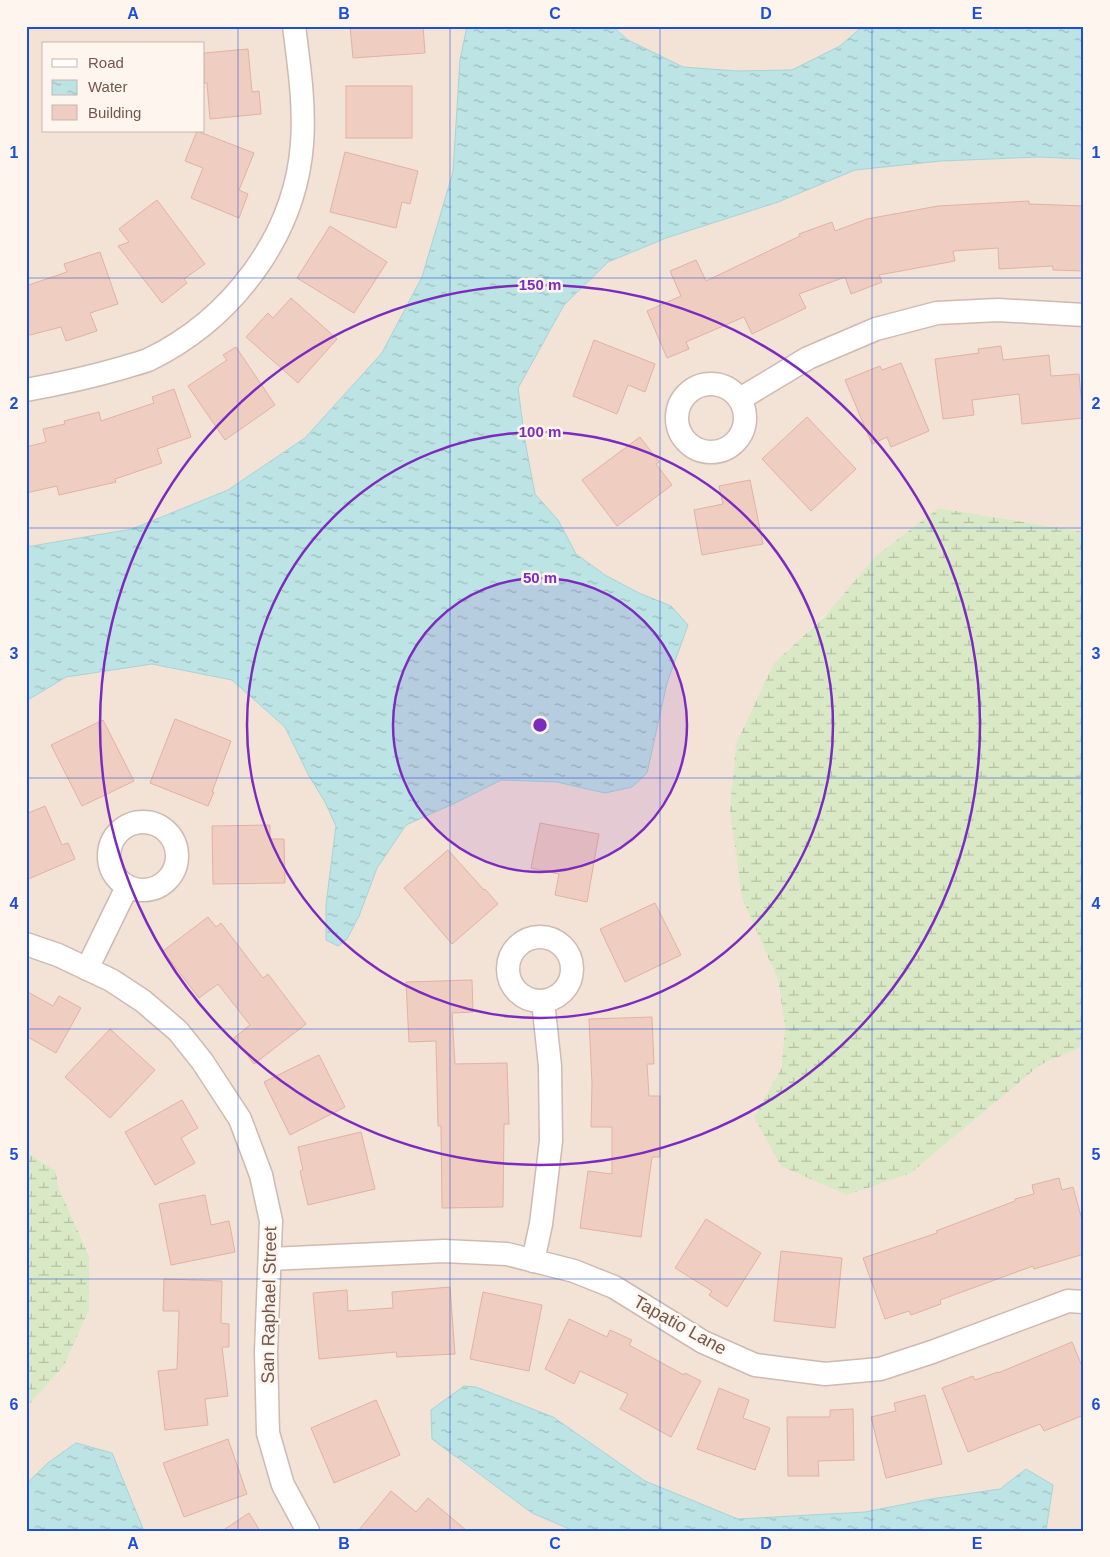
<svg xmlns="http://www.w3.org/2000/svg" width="1110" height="1557" font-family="Helvetica,sans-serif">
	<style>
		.residential { fill: #f3e2d6; fill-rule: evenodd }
		.wetland { fill: url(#wetland-marsh) }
		.water { fill: url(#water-ripples); stroke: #a4d4d6 }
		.building { fill: #f0cdc1; stroke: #e1b2a2 }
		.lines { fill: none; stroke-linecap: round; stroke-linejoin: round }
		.minor-casing { stroke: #cfbab1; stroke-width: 25 }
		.minor { stroke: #fff; stroke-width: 22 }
		.grid { fill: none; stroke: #1d4ed8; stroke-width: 1; stroke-opacity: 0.55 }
		.ring { fill: none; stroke: #7b2cbf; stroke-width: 2.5 }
		.labels { text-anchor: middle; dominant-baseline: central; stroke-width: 5; stroke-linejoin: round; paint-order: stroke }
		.street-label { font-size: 18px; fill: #74564d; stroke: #fef6ee }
		.centre { fill: #7b2cbf; stroke: #fef6ee; stroke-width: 2.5 }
		.ring-label { font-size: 15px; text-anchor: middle; font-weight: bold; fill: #7b2cbf; stroke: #fef6ee; stroke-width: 5; stroke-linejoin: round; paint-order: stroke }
		.neatline { fill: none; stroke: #1d4ed8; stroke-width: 2 }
		.grid-label { font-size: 16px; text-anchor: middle; font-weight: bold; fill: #1d4ed8 }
	</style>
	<defs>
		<pattern id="wetland-marsh" width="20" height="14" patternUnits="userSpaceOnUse" patternTransform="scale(1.25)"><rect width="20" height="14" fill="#d9e9c6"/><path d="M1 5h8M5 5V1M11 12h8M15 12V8" fill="none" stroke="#b5c0a3"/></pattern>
		<pattern id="water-ripples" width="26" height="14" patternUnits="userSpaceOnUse" patternTransform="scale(1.25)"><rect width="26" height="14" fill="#bde4e4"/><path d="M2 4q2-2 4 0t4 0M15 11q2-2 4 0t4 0" fill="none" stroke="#9ebcbb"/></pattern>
	</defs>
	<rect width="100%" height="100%" fill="#fbf1e8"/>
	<!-- residential -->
	<g class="residential">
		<path d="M 26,26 L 467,26 L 460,60 L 453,172 L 422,277 L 382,353 L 305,438 L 228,490 L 132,529 L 26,547 ZM 44,44 L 204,44 L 204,131 L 44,131 Z"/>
		<path d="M 612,26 L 863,26 L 840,46 L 792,70 L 737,71 L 683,67 L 628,40 Z"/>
		<path d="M 1039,157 L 1084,159 L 1084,532 L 939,508 L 774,663 L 742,898 L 778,980 L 785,1026 L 781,1069 L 755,1117 L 911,1173 L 1040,1065 L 1084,1046 L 1084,1531 L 1046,1531 L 1053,1485 L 1026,1469 L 1000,1489 L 931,1499 L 865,1512 L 738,1519 L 645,1481 L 553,1417 L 456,1458 L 532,1513 L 574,1531 L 144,1531 L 112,1453 L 49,1462 L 26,1484 L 26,1408 L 64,1366 L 89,1310 L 89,1254 L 59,1188 L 55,1170 L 26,1152 L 26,701 L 66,677 L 152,664 L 232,680 L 285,727 L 308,774 L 325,802 L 336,826 L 326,905 L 347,939 L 359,916 L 377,868 L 406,825 L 455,803 L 501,780 L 557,782 L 605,793 L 667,683 L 688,625 L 671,606 L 639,593 L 605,575 L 575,554 L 558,520 L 535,494 L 525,441 L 518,388 L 564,305 L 608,262 L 666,238 L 778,202 L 855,170 L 941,161 Z"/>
	</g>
	<!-- wetland -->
	<g class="wetland">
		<path d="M 939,508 L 1084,532 L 1084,1046 L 1040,1065 L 911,1173 L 847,1195 L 781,1166 L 754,1117 L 781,1069 L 785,1026 L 778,980 L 742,898 L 730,811 L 736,744 L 774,663 L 825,616 L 876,556 Z"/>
		<path d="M 26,1152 L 55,1170 L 59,1188 L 89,1255 L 89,1310 L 64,1366 L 26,1408 Z"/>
	</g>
	<!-- water -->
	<g class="water">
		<path d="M 467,26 L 612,26 L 628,40 L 683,67 L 737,71 L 792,70 L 840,46 L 863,26 L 1084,26 L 1084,159 L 1039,157 L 941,161 L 855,170 L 778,202 L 666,238 L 608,262 L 564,305 L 518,388 L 525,441 L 535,494 L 558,520 L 576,554 L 605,575 L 639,593 L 671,606 L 688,625 L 667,683 L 647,773 L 632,787 L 605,793 L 557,782 L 501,780 L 455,803 L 406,825 L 377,868 L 359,916 L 347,939 L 338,946 L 326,940 L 326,905 L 336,826 L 325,802 L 308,774 L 285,727 L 232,680 L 152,664 L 66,677 L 26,701 L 26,547 L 132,529 L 228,490 L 305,438 L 382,353 L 422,277 L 453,172 L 460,60 Z"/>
		<path d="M 464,1386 L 476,1387 L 553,1417 L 645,1481 L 738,1519 L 865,1512 L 931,1499 L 1000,1489 L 1026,1469 L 1053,1485 L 1046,1531 L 574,1531 L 532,1513 L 432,1439 L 431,1410 Z"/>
		<path d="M 76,1443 L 112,1453 L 144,1531 L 26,1531 L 26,1484 L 49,1462 Z"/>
	</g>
	<!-- building -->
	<g class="building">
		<path d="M 350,26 L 423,26 L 425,53 L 353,58 Z"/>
		<path d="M 248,49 L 252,92 L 259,91 L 261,114 L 210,119 L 207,83 L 204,83 L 204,53 Z"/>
		<rect x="346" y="86" width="66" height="52"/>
		<path d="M 197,131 L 254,153 L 239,190 L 248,194 L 239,218 L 191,198 L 203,168 L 185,161 Z"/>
		<path d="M 345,152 L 418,171 L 410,204 L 402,202 L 396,228 L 330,212 Z"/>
		<path d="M 157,200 L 205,264 L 184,279 L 187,283 L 162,303 L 118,246 L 129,242 L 119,229 Z"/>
		<path d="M 1029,201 L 1029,204 L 1084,206 L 1084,271 L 1053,270 L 1053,266 L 999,269 L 998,248 L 953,251 L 955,261 L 879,275 L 882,282 L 851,294 L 845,277 L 799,294 L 806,308 L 752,334 L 744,317 L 686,342 L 689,349 L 667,358 L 647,311 L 681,296 L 670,271 L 696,260 L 706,281 L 800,236 L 799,234 L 832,222 L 835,231 L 867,219 L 938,206 Z"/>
		<path d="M 330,226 L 387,262 L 354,313 L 297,278 Z"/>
		<path d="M 100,252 L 118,304 L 90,313 L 97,331 L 66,341 L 61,327 L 26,336 L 26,286 L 67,272 L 64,264 Z"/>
		<path d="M 291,298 L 337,339 L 298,383 L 246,337 L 268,313 L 273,318 Z"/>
		<path d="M 594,340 L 655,364 L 645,392 L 628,385 L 617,414 L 573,396 Z"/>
		<path d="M 1001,346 L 1003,360 L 1049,355 L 1051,376 L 1079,374 L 1083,418 L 1022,424 L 1019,394 L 972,400 L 974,415 L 943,419 L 935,359 L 979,353 L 978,349 Z"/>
		<path d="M 236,347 L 275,405 L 225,440 L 188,386 L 227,360 L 223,355 Z"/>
		<path d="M 901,363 L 929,431 L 891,447 L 887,437 L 872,444 L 845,380 L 880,366 L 882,370 Z"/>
		<path d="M 174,389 L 191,437 L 157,449 L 162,463 L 115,479 L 116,482 L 59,495 L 57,486 L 26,493 L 26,447 L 46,442 L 43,429 L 65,424 L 64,421 L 99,412 L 101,421 L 154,403 L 152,397 Z"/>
		<path d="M 807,417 L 856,469 L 811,511 L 762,459 Z"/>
		<path d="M 640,437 L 659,462 L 656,464 L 672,485 L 617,526 L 582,480 Z"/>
		<path d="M 750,480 L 763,544 L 702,555 L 694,510 L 723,504 L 719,486 Z"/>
		<path d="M 175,719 L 231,741 L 212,792 L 214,792 L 208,806 L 150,783 Z"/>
		<path d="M 103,720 L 134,781 L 82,806 L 51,745 Z"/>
		<path d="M 45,806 L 62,845 L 68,843 L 75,859 L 26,880 L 26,814 Z"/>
		<path d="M 540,823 L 599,834 L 587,902 L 555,895 L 559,874 L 531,868 Z"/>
		<path d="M 270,825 L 270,839 L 284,839 L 285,883 L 213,884 L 212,826 Z"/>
		<path d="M 448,850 L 484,890 L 485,889 L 498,904 L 452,944 L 404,888 Z"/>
		<path d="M 655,903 L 681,955 L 625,982 L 600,929 Z"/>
		<path d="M 208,917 L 216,927 L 221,923 L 263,978 L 268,974 L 306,1024 L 254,1064 L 234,1038 L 250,1025 L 218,984 L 199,998 L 163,951 Z"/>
		<path d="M 472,980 L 473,1012 L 452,1013 L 455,1064 L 507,1063 L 509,1124 L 504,1124 L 503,1207 L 442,1208 L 441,1126 L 438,1126 L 436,1041 L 409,1042 L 406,982 Z"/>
		<path d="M 26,991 L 53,1006 L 59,996 L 81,1008 L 56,1053 L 26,1036 Z"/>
		<path d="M 652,1017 L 654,1064 L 647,1064 L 649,1096 L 660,1096 L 660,1157 L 652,1157 L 641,1237 L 580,1228 L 588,1171 L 612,1174 L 612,1127 L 591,1127 L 592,1084 L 589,1019 Z"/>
		<path d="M 110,1029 L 155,1070 L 110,1118 L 65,1077 Z"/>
		<path d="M 319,1055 L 345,1107 L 290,1135 L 264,1082 Z"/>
		<path d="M 182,1100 L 198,1128 L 181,1138 L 195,1163 L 155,1185 L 125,1132 Z"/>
		<path d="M 361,1132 L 375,1189 L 308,1205 L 300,1171 L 303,1170 L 298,1147 Z"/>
		<path d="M 1059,1178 L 1062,1190 L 1073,1187 L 1084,1227 L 1084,1254 L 1034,1269 L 1033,1266 L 940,1300 L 941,1304 L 911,1315 L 909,1311 L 885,1319 L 863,1258 L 937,1233 L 936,1231 L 1015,1201 L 1015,1199 L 1034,1194 L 1032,1185 Z"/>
		<path d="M 205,1195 L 211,1225 L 229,1221 L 235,1252 L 171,1265 L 159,1204 Z"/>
		<path d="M 706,1219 L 761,1253 L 727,1307 L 709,1295 L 712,1291 L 675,1268 Z"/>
		<path d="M 781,1251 L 842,1258 L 835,1328 L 774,1321 Z"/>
		<path d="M 164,1279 L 222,1281 L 221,1323 L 229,1324 L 229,1347 L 222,1347 L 228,1396 L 205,1399 L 208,1425 L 165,1430 L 158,1371 L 177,1369 L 179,1311 L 163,1311 Z"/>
		<path d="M 450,1287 L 455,1354 L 397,1357 L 396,1352 L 319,1359 L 313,1293 L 347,1290 L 348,1311 L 393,1308 L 392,1292 Z"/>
		<path d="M 483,1292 L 542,1305 L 529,1371 L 470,1359 Z"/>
		<path d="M 569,1319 L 607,1337 L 610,1330 L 632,1340 L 629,1345 L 684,1375 L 685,1373 L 701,1381 L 671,1437 L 620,1409 L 628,1394 L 580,1371 L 574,1384 L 545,1369 Z"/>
		<path d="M 1072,1342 L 1084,1371 L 1084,1415 L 1044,1431 L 1040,1424 L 968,1452 L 942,1388 L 973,1376 L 975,1380 L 998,1372 L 998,1373 Z"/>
		<path d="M 719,1388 L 749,1400 L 743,1418 L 770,1428 L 755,1470 L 697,1449 Z"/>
		<path d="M 925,1395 L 942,1464 L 886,1478 L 871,1417 L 896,1411 L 894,1403 Z"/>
		<path d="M 376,1400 L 400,1455 L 334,1483 L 311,1428 Z"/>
		<path d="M 853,1409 L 854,1460 L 818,1461 L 819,1476 L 788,1476 L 787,1417 L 830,1417 L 830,1410 Z"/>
		<path d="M 228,1439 L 247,1494 L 184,1517 L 163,1463 Z"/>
		<path d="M 391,1491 L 416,1512 L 428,1498 L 467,1531 L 358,1531 Z"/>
		<path d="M 249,1513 L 260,1531 L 222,1531 Z"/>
	</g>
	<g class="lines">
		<defs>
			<g id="minor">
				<circle cx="711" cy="418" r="34"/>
				<path d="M 26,390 C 59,384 91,377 122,368 C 131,365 140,363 148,360 C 231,320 295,237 302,144 C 305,105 299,65 294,26"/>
				<path d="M 740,399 L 808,358 L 876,329 L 937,313 L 998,310 L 1084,315"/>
				<circle cx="143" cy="856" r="34"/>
				<circle cx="540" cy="969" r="32"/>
				<path d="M 26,944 L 58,955 L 111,980 L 143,1001 L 178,1031 L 202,1061 L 240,1119 L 261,1175 L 271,1221 L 266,1352 L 268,1433 L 283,1485 L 308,1531"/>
				<path d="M 87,969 L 127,887"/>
				<path d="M 270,1259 L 444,1251 L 507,1254 L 574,1271 L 614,1287 L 703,1342 L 755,1365 L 825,1374 L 880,1369 L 932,1352 L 1068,1301 L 1084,1302"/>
				<path d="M 533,1261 L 541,1224 L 551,1141 L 550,1066 L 543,1001"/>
			</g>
		</defs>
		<!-- minor casing -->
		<use href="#minor" class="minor-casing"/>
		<!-- minor -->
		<use href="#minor" class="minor"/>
	</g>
	<!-- grid -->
	<path class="grid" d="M 238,26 L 238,1531M 450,26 L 450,1531M 660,26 L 660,1531M 872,26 L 872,1531M 26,278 L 1084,278M 26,528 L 1084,528M 26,778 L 1084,778M 26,1029 L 1084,1029M 26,1279 L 1084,1279"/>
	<!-- distance rings -->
	<circle cx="540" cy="725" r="147" fill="#7b2cbf" fill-opacity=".12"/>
	<g class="ring">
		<circle cx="540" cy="725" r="147"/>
		<circle cx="540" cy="725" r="293"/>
		<circle cx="540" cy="725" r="440"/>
	</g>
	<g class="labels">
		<!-- street labels -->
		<g class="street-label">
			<text transform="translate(269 1305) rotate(-89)">San Raphael Street</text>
			<text transform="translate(680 1325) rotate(29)">Tapatio Lane</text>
		</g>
	</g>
	<circle cx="540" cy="725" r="8" class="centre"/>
	<g class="ring-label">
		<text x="540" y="290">150 m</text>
		<text x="540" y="437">100 m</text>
		<text x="540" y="583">50 m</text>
	</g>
	<!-- border -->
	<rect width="1110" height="1557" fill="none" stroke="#fef6ee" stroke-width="55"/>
	<!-- legend -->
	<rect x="42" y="42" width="162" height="90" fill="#fef6ee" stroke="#c7b6ae"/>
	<rect x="52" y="59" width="25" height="8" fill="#ffffff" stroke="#c7b6ae"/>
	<text x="88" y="68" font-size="15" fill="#74564d">Road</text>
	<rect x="52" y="80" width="25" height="15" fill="url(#water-ripples)" stroke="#c7b6ae"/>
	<text x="88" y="92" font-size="15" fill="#74564d">Water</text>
	<rect x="52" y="105" width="25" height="15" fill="#f0cdc1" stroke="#c7b6ae"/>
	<text x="88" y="118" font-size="15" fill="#74564d">Building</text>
	<rect x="28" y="28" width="1054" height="1502" class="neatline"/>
	<g class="grid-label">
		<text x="133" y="19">A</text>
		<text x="344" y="19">B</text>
		<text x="555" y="19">C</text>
		<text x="766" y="19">D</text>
		<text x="977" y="19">E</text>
		<text x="14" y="158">1</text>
		<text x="1096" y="158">1</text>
		<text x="14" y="409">2</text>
		<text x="1096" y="409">2</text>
		<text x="14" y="659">3</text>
		<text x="1096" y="659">3</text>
		<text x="14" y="909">4</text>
		<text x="1096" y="909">4</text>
		<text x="14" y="1160">5</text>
		<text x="1096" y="1160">5</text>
		<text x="14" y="1410">6</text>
		<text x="1096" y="1410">6</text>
		<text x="133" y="1549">A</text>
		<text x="344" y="1549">B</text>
		<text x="555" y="1549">C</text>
		<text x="766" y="1549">D</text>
		<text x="977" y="1549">E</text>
	</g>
</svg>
